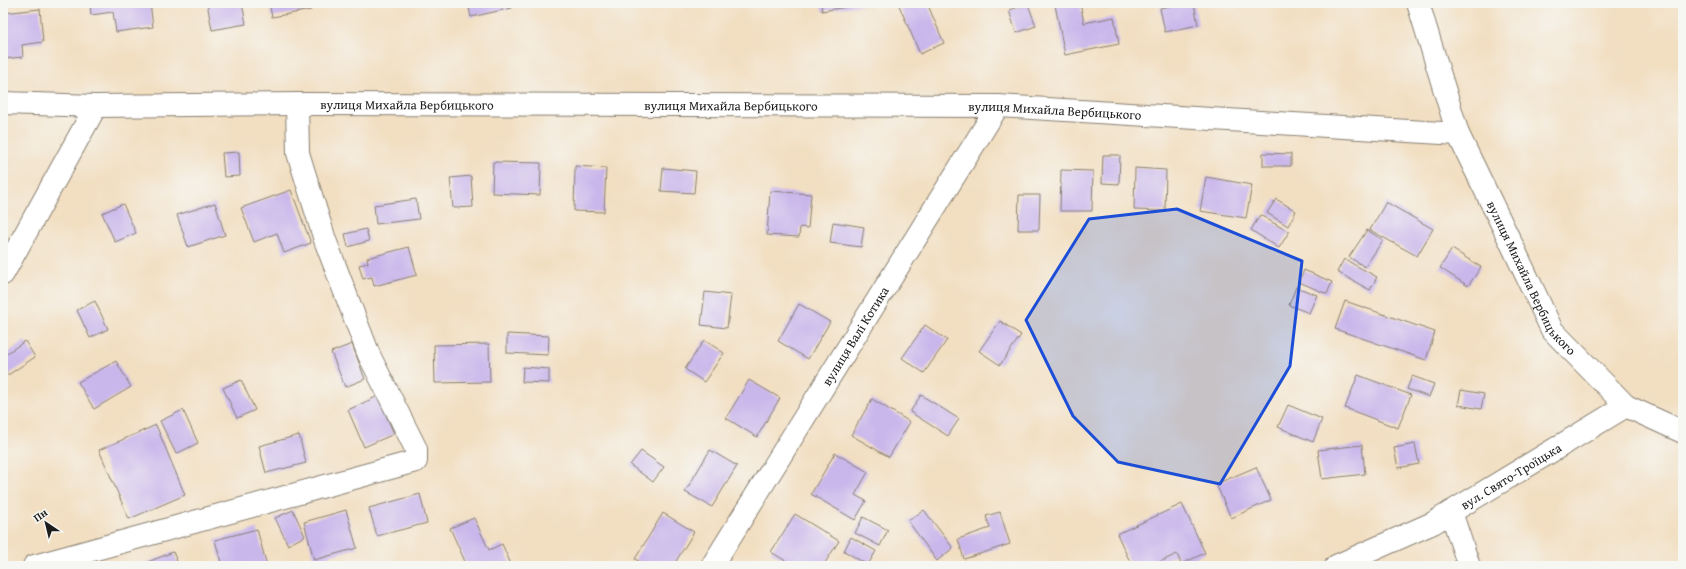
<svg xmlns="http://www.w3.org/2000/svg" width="1686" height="569" font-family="'Gentium Book Plus',serif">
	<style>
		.building { fill: #c9b6eb }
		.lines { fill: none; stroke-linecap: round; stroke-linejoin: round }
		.minor-casing { stroke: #877e6f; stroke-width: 24 }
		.minor { stroke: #fff; stroke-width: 22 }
		.marked { fill: #1d4ed8; fill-opacity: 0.2; stroke: #1d4ed8; stroke-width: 3; stroke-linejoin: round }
		.labels { text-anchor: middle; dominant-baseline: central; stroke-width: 3.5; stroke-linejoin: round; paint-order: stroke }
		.street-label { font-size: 13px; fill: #1c1c1c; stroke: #f6f6f2 }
	</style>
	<rect width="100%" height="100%" fill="#f6f6f2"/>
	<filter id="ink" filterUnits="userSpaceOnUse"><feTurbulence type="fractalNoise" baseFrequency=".025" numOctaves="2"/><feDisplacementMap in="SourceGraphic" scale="8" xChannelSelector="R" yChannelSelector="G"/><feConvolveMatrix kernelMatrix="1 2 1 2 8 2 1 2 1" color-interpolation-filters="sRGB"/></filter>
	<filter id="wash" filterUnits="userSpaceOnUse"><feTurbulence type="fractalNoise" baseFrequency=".012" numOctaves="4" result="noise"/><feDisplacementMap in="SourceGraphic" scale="16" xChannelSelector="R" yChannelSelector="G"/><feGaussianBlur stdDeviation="0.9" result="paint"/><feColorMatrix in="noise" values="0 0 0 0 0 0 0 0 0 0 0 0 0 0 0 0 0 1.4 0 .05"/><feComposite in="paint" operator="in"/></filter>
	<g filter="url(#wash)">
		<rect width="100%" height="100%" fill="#f2dfc2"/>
		<g id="blocks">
			<!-- building -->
			<g class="building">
				<path d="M 90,3 L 150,3 L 153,27 L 116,32 L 113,12 L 91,15 Z"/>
				<path d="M 207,3 L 242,3 L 246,24 L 212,30 Z"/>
				<path d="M 269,3 L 310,3 L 311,10 L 272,17 Z"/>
				<path d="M 468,3 L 511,3 L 512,8 L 471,17 Z"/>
				<path d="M 821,3 L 865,3 L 866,4 L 822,11 Z"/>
				<path d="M 898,3 L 927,3 L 944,43 L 920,54 Z"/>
				<path d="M 1062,3 L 1080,3 L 1084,23 L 1114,17 L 1119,44 L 1065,55 L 1055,5 Z"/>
				<path d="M 1184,3 L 1194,3 L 1198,25 L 1165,32 L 1160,8 Z"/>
				<path d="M 1028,4 L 1036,26 L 1016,33 L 1009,10 Z"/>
				<path d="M 40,9 L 43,42 L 22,45 L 23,57 L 3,59 L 3,13 Z"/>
				<path d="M 239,152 L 240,176 L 224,177 L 222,153 Z"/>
				<path d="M 1263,153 L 1291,154 L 1291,166 L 1263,166 Z"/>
				<path d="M 1103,155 L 1120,155 L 1119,184 L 1102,183 Z"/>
				<path d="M 493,162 L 541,163 L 540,195 L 492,193 Z"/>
				<path d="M 575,166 L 606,168 L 604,212 L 574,211 Z"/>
				<path d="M 663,168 L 696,171 L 694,193 L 661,191 Z"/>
				<path d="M 1135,168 L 1166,170 L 1165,211 L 1134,210 Z"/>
				<path d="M 1061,170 L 1093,171 L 1092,211 L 1060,211 Z"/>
				<path d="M 471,176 L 473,207 L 453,208 L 450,178 Z"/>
				<path d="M 1206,177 L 1252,185 L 1246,218 L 1200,211 Z"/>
				<path d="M 291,190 L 311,243 L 284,253 L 277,233 L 254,242 L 241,208 Z"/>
				<path d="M 770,191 L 811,194 L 808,228 L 800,227 L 799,237 L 767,235 Z"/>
				<path d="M 1019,195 L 1040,195 L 1039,230 L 1018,230 Z"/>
				<path d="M 416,199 L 419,219 L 376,224 L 374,205 Z"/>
				<path d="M 1276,199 L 1296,211 L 1288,226 L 1267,213 Z"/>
				<path d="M 1386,202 L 1433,229 L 1417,256 L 1370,230 Z"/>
				<path d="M 215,203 L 225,235 L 188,247 L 177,215 Z"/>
				<path d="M 123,204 L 136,233 L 115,242 L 102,213 Z"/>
				<path d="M 1260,215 L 1289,232 L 1279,248 L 1251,230 Z"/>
				<path d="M 833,222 L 864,227 L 861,247 L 830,243 Z"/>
				<path d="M 366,229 L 369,241 L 348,247 L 345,234 Z"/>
				<path d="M 1367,230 L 1383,240 L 1365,267 L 1349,257 Z"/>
				<path d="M 409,247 L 417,275 L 374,286 L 372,277 L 363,279 L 359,265 L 368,263 L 367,258 Z"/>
				<path d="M 1452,249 L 1481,267 L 1468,286 L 1440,268 Z"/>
				<path d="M 1344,259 L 1377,277 L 1370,290 L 1337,272 Z"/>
				<path d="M 1304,270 L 1332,282 L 1327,294 L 1299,282 Z"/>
				<path d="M 1296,287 L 1317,295 L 1309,313 L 1289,305 Z"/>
				<path d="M 705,292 L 731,295 L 727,328 L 701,325 Z"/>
				<path d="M 95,301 L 108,329 L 90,338 L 77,310 Z"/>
				<path d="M 1345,301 L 1435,332 L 1426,360 L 1335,329 Z"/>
				<path d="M 799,304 L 830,322 L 808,359 L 778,341 Z"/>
				<path d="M 1000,321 L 1021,335 L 1000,365 L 979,351 Z"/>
				<path d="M 925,325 L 947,340 L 924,373 L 902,358 Z"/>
				<path d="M 507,334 L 549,336 L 548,355 L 507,353 Z"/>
				<path d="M 704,340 L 724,353 L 704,382 L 685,369 Z"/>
				<path d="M 25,341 L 35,357 L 8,375 L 3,368 L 3,356 Z"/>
				<path d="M 352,344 L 365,379 L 345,387 L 331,352 Z"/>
				<path d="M 489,344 L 490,382 L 435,383 L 434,345 Z"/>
				<path d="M 116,361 L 131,387 L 94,409 L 78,382 Z"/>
				<path d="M 523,367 L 549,369 L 549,383 L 522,382 Z"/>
				<path d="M 1358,375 L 1411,395 L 1398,428 L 1345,408 Z"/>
				<path d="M 1412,376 L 1434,384 L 1429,397 L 1407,389 Z"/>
				<path d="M 241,380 L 255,410 L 237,418 L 223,388 Z"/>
				<path d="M 749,380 L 780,398 L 757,437 L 726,418 Z"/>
				<path d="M 1461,390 L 1484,394 L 1481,409 L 1458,405 Z"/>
				<path d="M 921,395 L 959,419 L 948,436 L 910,412 Z"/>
				<path d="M 378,396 L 394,434 L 364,447 L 348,410 Z"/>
				<path d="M 872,399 L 910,422 L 889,457 L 851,435 Z"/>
				<path d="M 1288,405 L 1322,419 L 1313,442 L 1278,427 Z"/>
				<path d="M 183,410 L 198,443 L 176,454 L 160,421 Z"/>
				<path d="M 156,425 L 185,495 L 129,519 L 99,450 Z"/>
				<path d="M 299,435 L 306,463 L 266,473 L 259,446 Z"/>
				<path d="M 1415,444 L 1419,464 L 1398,468 L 1394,448 Z"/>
				<path d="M 1362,445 L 1365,474 L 1322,479 L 1318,450 Z"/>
				<path d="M 710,450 L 737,466 L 712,507 L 685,492 Z"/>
				<path d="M 641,451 L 664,467 L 653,482 L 630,465 Z"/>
				<path d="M 835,453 L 868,472 L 855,495 L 866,501 L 855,520 L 811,494 Z"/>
				<path d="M 1256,467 L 1271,500 L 1231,518 L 1216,484 Z"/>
				<path d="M 420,494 L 427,523 L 377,536 L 369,508 Z"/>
				<path d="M 1182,504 L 1205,553 L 1181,564 L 1177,554 L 1151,566 L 1132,566 L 1117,534 Z"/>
				<path d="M 293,510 L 305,536 L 288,545 L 275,518 Z"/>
				<path d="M 346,510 L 357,548 L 314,560 L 304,522 Z"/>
				<path d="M 924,510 L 953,548 L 937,561 L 908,521 Z"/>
				<path d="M 1000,512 L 1010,544 L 964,559 L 958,539 L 990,528 L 986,516 Z"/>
				<path d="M 663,513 L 694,532 L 673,566 L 647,566 L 635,559 Z"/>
				<path d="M 795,514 L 839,541 L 823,566 L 794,566 L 771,552 Z"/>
				<path d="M 863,517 L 888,530 L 880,546 L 855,533 Z"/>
				<path d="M 474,518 L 489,550 L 502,544 L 510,562 L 502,566 L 467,566 L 450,528 Z"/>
				<path d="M 257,529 L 267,566 L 222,566 L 215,540 Z"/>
				<path d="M 851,537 L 876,551 L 868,565 L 844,551 Z"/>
				<path d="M 173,552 L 179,566 L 138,566 Z"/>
			</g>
		</g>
	</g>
	<g filter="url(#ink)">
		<use href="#blocks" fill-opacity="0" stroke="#877e6f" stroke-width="1"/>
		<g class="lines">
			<defs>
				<g id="minor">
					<path id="s1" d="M 1418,3 L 1458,134 L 1512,245 L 1552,330 L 1626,406"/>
					<path id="s2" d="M 3,103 L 96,106 L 297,104 L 998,106 L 1458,134"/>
					<path d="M 3,274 L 96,106"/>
					<path d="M 1451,512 L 1469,566"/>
					<path d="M 34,566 L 416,461 L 416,449 L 369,355 L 325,240 L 298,153 L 297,104"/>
					<path id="s3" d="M 712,566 L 998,106"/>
					<path id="s4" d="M 1336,566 L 1433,523 L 1626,406 L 1683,432"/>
				</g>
			</defs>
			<!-- minor casing -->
			<use href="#minor" class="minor-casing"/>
			<!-- minor -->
			<use href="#minor" class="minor"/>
		</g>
	</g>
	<!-- marked area -->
	<path class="marked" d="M 1177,209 L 1302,261 L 1290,366 L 1220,484 L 1118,462 L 1073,416 L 1026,320 L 1089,219 Z"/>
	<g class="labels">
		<!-- street labels -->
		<g class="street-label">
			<text stroke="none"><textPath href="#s2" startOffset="404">вулиця Михайла Вербицького</textPath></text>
			<text stroke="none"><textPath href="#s2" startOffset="728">вулиця Михайла Вербицького</textPath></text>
			<text stroke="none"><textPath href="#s2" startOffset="1052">вулиця Михайла Вербицького</textPath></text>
			<text stroke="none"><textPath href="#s1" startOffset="299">вулиця Михайла Вербицького</textPath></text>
			<text stroke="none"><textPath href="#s3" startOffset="271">вулиця Валі Котика</textPath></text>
			<text stroke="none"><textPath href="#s4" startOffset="197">вул. Свято-Троїцька</textPath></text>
		</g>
	</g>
	<!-- margin -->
	<rect width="1686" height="569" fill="none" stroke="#f6f6f2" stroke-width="16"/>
	<!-- north arrow -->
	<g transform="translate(46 523) rotate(325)" stroke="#f6f6f2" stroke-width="3" paint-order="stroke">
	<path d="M0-3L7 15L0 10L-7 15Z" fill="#1c1c1c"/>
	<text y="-6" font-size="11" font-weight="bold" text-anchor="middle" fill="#1c1c1c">Пн</text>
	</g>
</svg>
